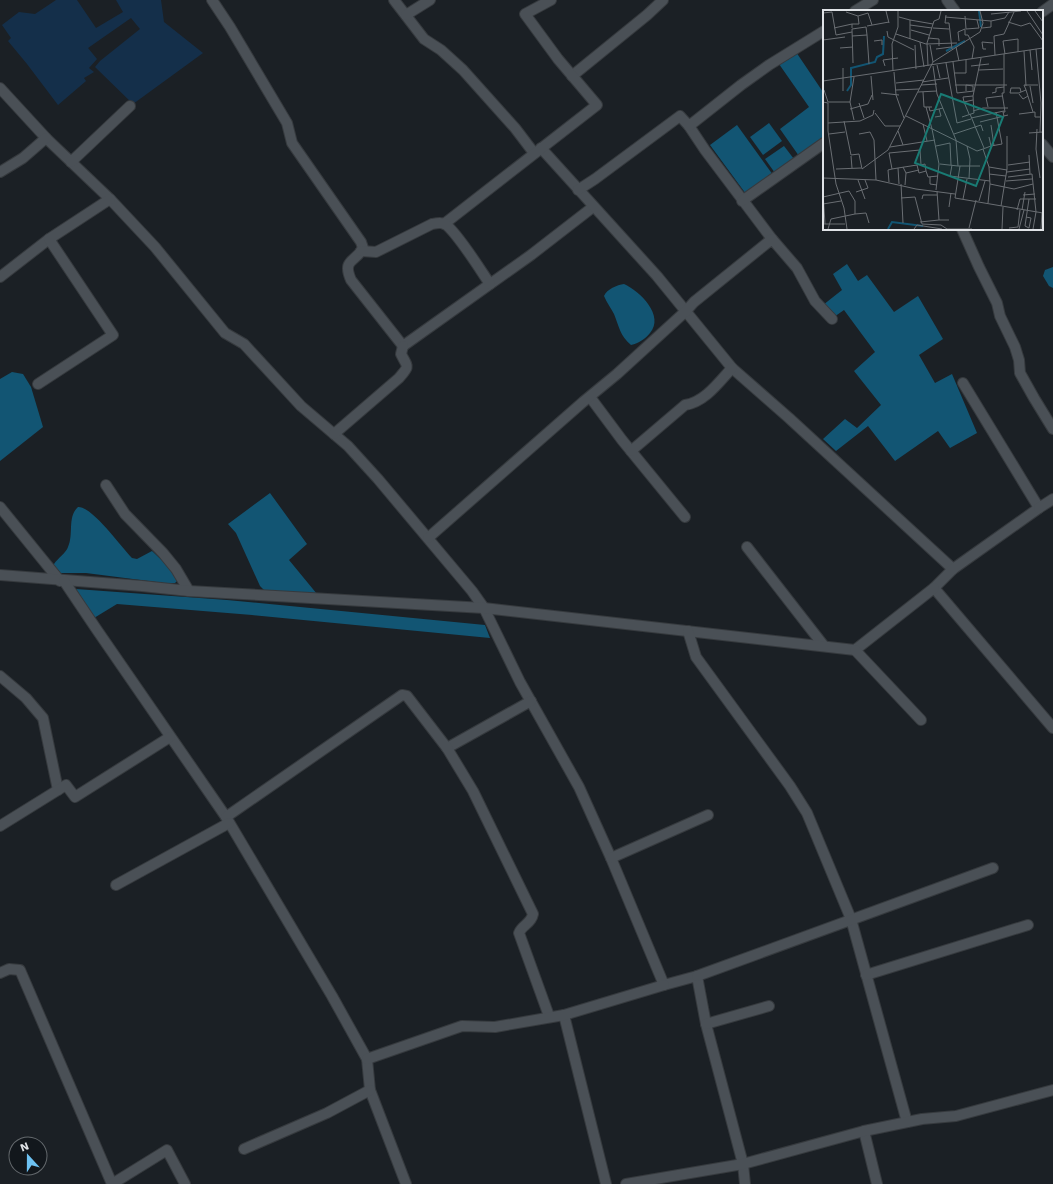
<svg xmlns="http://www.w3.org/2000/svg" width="1053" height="1184" font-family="'Work Sans',sans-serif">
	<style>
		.green { fill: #142f4a }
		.water { fill: #125573 }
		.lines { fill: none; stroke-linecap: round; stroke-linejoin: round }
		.minor-casing { stroke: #363a3e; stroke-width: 12 }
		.minor { stroke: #4a5056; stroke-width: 10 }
		.inset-river { fill: none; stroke: #125573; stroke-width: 2 }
		.inset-road { fill: none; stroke: #6a6e73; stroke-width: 1 }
		.view { fill: #197b74; fill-opacity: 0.15; stroke: #197b74; stroke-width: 2 }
		.inset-edge { fill: none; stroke: #e0e3e7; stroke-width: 2 }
	</style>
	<rect width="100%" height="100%" fill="#1b2025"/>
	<!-- green -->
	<path class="green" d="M 56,0 L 77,0 L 96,28 L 123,12 L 116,0 L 161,0 L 164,22 L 203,53 L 133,104 L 95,67 L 100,61 L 140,29 L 131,18 L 88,48 L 97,59 L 89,68 L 94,72 L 84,78 L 86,81 L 58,105 L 27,64 L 8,41 L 11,38 L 2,25 L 19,12 L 35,14 Z"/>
	<!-- water -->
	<g class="water">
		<path d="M 796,52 L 823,92 L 824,91 L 824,139 L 799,156 L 780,129 L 809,107 L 779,64 Z"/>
		<path d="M 769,123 L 782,141 L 763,155 L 750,137 Z"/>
		<path d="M 737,125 L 773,175 L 746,194 L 710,145 Z"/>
		<path d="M 784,146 L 794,159 L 775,173 L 765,159 Z"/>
		<path d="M 847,264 L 858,281 L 867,275 L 894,312 L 918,296 L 943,339 L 919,355 L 935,383 L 952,374 L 977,433 L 950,448 L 938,431 L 895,461 L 868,426 L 836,451 L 823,439 L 845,419 L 857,428 L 881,405 L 854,371 L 875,352 L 844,310 L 834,317 L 823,305 L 842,290 L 833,274 Z"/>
		<path d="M 1053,267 L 1053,288 L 1049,286 L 1043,276 L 1045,270 Z"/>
		<path d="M 624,284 C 640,291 665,316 650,333 C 645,339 639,343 631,345 C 620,336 619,326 614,314 C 611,308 607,303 604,296 C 607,289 617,285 624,284 Z"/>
		<path d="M 12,372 L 23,374 L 31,387 L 43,427 L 0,461 L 0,379 Z"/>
		<path d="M 270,493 L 307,544 L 289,560 L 317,594 L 266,592 L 260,586 L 236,533 L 228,524 Z"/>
		<path d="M 78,507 C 92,506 122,548 132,558 L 137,559 L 152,551 L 168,566 L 177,581 L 175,583 L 164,583 L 86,573 L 58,573 L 53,569 L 54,564 C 58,558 66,553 68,547 C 74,534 67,517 78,507 Z"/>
		<path d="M 76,589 L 227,600 L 485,625 L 490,638 L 252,615 L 117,604 L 94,618 Z"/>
	</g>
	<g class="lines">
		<defs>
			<g id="minor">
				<path d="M 212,0 L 230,27 L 287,123 L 292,143 L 361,242 L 363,248 C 355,263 342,259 351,280 L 403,346 L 531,255 L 593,207"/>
				<path d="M 394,0 L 424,39 L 441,50 L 463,70 L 515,128 L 534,153"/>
				<path d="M 947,0 L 955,11"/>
				<path d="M 855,11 L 873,0"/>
				<path d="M 1042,12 L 1053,4"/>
				<path d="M 406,15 L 430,0"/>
				<path d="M 572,76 L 647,15 L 663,0"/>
				<path d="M 0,88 L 46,138 L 110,199 L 155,247 L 225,333 L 244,344 L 301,406 L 348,446 L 378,479 L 472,591 L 484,608 L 520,682 L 579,787 L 611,858 L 664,985 L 697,976 L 706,1024 L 743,1164 L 745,1184"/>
				<path d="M 689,126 L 705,150 L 772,239"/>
				<path d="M 1042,144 L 1053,157"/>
				<path d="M 541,148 L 657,276 L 732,368 L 789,418 L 953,569"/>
				<path d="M 71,162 L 130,106"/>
				<path d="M 0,172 L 23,158 L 46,138"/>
				<path d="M 578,190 L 595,179 L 680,116 L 689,126 L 741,85 L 769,65 L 824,31"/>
				<path d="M 742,201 L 824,143"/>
				<path d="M 444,224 L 597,105 L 558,59 L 525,14 L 551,0"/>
				<path d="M 962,229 L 979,267 L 997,303 L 1000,316 L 1015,347 L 1019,360 L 1020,373 L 1034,398 L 1053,429"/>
				<path d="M 361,251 L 376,252 L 432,224 C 437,223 441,222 445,224 C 457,232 481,271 490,284"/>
				<path d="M 0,277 L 49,239"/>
				<path d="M 963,383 L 1039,508 L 953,569 L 934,588 L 1053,728"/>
				<path d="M 38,384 L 113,335 L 49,239 L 110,199"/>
				<path d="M 590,397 L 622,440 L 685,517"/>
				<path d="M 334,434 L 399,378 C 410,365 408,368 401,354 L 403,346"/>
				<path d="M 631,451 L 685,405 C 705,402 719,382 732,368"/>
				<path d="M 106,485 L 125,514 L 163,553 L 176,569 L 189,591"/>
				<path d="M 0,507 L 60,581"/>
				<path d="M 1039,508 L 1053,499"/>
				<path d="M 428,538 L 583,402 L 617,374 L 686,311 L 694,302 L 772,239 L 797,268 L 815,301 L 832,319"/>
				<path d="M 747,547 L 824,646"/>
				<path d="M 0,575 L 142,586 L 189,591 L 484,608 L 855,650 L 934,588"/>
				<path d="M 64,581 L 97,630 L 226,817 L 332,996 L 367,1059 L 370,1090 L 406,1184"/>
				<path d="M 688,631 L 696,657 L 790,786 L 807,813 L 851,919 L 907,1122"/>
				<path d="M 855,650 L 921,720"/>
				<path d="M 0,676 L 26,698 L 43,718 L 58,790"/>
				<path d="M 447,748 L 531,701"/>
				<path d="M 226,817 L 402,695 L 407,696 L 447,748 L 473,791 L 533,914 C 531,924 522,925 519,933 L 549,1016"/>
				<path d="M 0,826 L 66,785 L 75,797 L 170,737"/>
				<path d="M 611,858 L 708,815"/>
				<path d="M 116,885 L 229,823"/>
				<path d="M 0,973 L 9,969 L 20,970 L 112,1184"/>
				<path d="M 866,975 L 1028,925"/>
				<path d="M 697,976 L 993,868"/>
				<path d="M 564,1015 L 606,1184"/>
				<path d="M 706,1024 L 769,1006"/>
				<path d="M 367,1059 L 462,1026 L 495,1027 L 564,1015 L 664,985"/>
				<path d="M 864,1131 L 877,1184"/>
				<path d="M 244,1149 L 327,1113 L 370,1090"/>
				<path d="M 112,1184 L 167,1150 L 185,1184"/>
				<path d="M 626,1184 L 743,1164 L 864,1131 L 922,1119 L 956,1116 L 1053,1090"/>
			</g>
		</defs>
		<!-- minor casing -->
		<use href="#minor" class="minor-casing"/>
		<!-- minor -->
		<use href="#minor" class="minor"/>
	</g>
	<!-- overview -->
	<g transform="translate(823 10)">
		<rect width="220" height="220" fill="#1b2025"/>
		<path class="inset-river" d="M 156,1 L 158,17M 123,41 L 142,31M 24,81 L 28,75 L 28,58 L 52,52 L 54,47 L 60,44 L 61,26M 65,219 L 69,212 L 100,216"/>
		<path class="inset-road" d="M 63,1 L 66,13M 204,1 L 220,25M 212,1 L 220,12M 23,2 L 35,6 L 45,3 L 49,15M 0,3 L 9,2 L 13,25 L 29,22M 168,4 L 198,1M 123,5 L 122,13 L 126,13 L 129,39M 142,6 L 143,19 L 156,18 L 154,10M 76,7 L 87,10 L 87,29M 122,7 L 168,11M 87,10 L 110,14M 185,12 L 198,16 L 207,13 L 220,31M 87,15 L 109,18M 44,16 L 66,12M 11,18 L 29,14M 29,18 L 29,14 L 36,14 L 35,6M 110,18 L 126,19M 159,18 L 168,17 L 168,11 L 182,8 L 186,2M 142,19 L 142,25 L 145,25 L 151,37 L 149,49M 88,20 L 106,25M 64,21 L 65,27 L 91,40M 73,24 L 103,34M 29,26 L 44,25 L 46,54M 105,28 L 116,29 L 116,36M 0,30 L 22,27M 51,31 L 59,30 L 59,35M 136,31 L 135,22 L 142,19M 97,32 L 101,57M 103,34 L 134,33M 92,35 L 93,59M 107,35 L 110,52M 133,37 L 136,51M 17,38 L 30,37M 113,39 L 128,37M 163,39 L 160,39 L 159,32 L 170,33M 213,39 L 218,93 L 217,122M 207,40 L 209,60M 201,41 L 203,76M 181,44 L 181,83 L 179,83 L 182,102 L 180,102 L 181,106 L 185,105M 182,44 L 180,31 L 195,29 L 195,42M 172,45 L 171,26 L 181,24 L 191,2M 130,52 L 134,83 L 151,81M 30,53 L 29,19 L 43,17 L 44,25M 123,53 L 134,113 L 148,109M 114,55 L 117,68M 62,56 L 60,50 L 75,48M 105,56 L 104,33 L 111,11 L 116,9 L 118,1M 110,56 L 114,84 L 133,130 L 135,156 L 137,156 L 132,188 L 220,203M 148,56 L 166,54M 20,58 L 20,81M 156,60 L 180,59M 70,61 L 69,34 L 75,17 L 75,1M 71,62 L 73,85 L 81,108M 131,63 L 143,63 L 143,50M 48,66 L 50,90M 31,67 L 27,92 L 31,110M 0,71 L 220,38M 99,72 L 125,68M 73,73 L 101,70M 98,75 L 114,74M 132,75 L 184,75M 207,76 L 210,93M 1,80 L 5,92 L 27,92M 73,80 L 96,79M 203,80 L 201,75 L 215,75M 143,81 L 143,75 L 150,76 L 150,81M 95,82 L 114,81M 100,82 L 101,97 L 109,97M 198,82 L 197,78 L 188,78 L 187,83 L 196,83 L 198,82 L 203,80 L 210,102M 58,83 L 76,85M 169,83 L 173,82 L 173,78 L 181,77M 196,84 L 200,89 L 205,86M 0,92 L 5,93 L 5,121 L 13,174 L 21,198 L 24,219M 141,92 L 140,87 L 150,86M 36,93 L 41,108M 103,97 L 109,119M 106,97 L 107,101 L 116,99M 165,97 L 163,88 L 179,86M 27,99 L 45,94 L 49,85M 150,101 L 160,98 L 185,98M 52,103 L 62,116 L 77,116M 146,104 L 141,92 L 150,90M 147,104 L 161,138M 196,104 L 212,102 L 212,107 L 217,107M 83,106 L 154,141 L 160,139M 112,107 L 118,106 L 116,99 L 120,98M 139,107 L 151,103 L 150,86 L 158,48M 148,108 L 181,101M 21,111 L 28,145 L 36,144 L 39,159 L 65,140 L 110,52 L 157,22 L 160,13 L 157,1M 157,112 L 181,106M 5,113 L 37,111 L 50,105 L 51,100M 100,114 L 104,131M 168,115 L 171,136M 109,119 L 116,154 L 113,180M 214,119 L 213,139 L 217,168M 75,121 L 80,135M 206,123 L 220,122M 6,124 L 22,122M 36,124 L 47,122 L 51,130 L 53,170M 131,124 L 158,115 L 160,121M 166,127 L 168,136 L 160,139 L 166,157 L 167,174 L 191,179 L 210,174M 113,136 L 127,133 L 128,155M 144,136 L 147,149 L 146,169M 168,136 L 179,134 L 173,102M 67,137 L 112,130M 66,143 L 97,140 L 98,155 L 102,154 L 103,161M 66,143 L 69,159 L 75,158 L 76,174M 206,145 L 207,164M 28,146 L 29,158M 117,154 L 135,156M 129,155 L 127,166 L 167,171M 185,155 L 207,152M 137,156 L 157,156M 80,157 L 83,163 L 82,175M 166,157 L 184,160M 75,158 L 94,155 L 96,163 L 103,161 L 105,167 L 115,166M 13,159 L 38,158M 184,162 L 207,159M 83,163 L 96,160M 166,164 L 183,166M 107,167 L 107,174 L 114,175M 185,167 L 209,164 L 213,202M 0,168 L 53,170 L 93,179 L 132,184M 35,170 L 42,189M 183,171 L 209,169M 66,172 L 65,160 L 69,159M 78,174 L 80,213M 114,181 L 116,210 L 126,210M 33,182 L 45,178 L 42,170M 0,183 L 2,214M 200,185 L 212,184M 0,187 L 26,181 L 32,191 L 32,204 L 43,203 L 46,213M 78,188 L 92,187 L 99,214 L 118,215 L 124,219 L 149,219M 99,189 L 100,185 L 114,185M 140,189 L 144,169M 206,189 L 202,216 L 206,218M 156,191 L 162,171M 165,193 L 167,174M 0,194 L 18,191M 178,196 L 184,159 L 184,126M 126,197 L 128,183M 194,200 L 197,189 L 213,189M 199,200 L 202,182M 203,207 L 208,208 L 206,218M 97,212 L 116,210M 0,214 L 22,214M 146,218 L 153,190M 186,218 L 195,217 L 197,200M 5,219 L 8,209 L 32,204M 91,219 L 94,215 L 119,219M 179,219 L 180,197M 196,219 L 201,200M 210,219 L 213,202M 218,219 L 219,203"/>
		<path class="view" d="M 118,84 L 180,107 L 153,176 L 92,153 Z"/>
		<rect width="220" height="220" class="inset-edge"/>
	</g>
	<!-- north arrow -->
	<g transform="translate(28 1156) rotate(339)"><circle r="19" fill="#12171c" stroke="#64696d"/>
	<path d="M0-3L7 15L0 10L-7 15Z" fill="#6dc2f3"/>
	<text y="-6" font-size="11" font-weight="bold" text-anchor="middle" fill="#e0e3e7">N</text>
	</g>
</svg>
